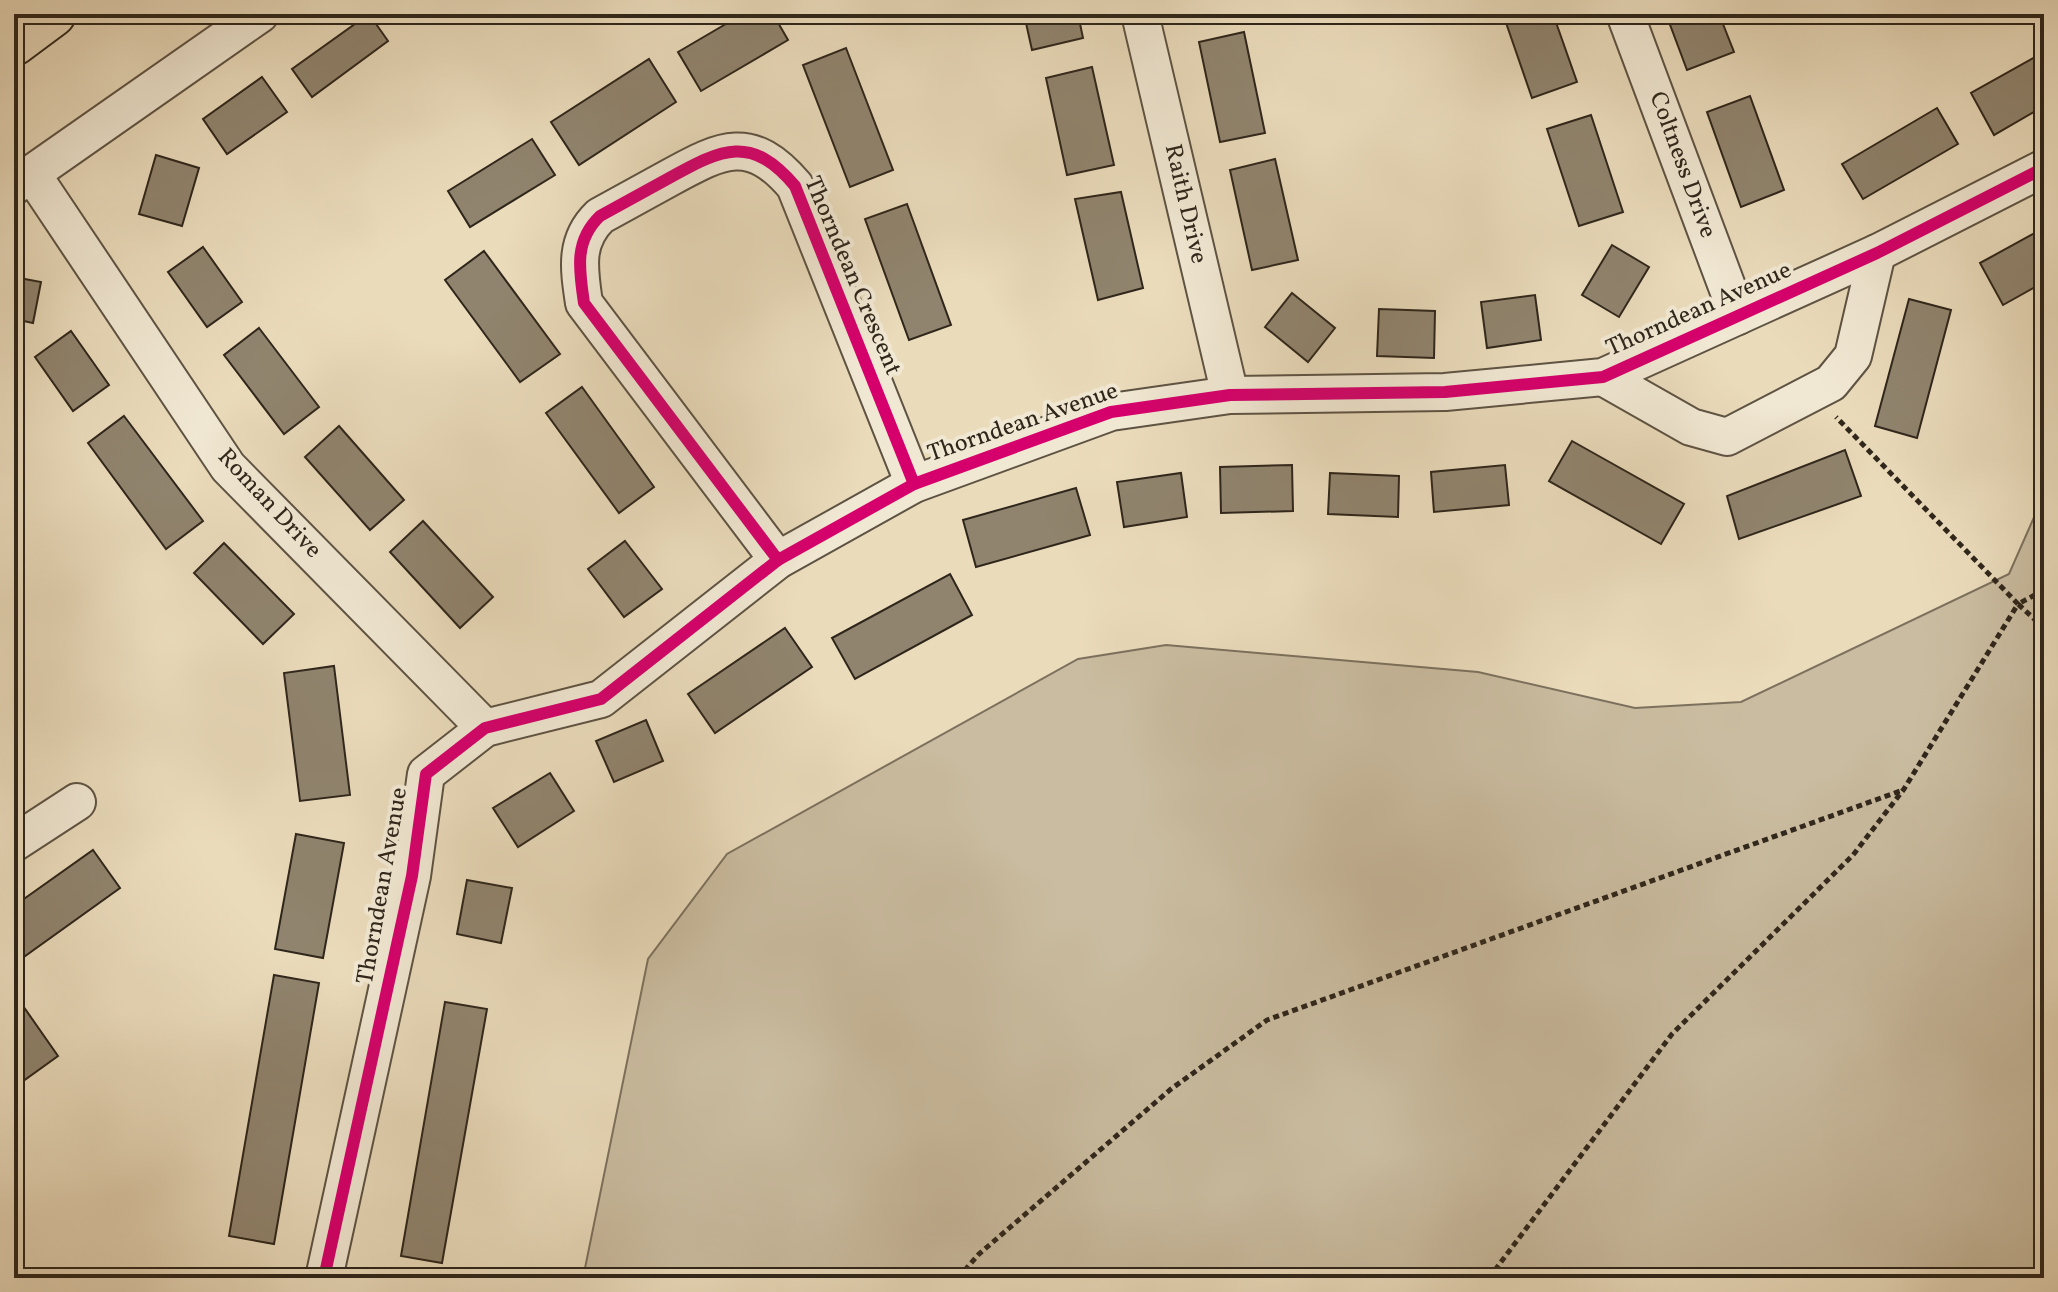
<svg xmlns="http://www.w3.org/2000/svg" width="2058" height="1292" font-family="Vollkorn,serif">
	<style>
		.green { fill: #cabca0; stroke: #7c715e; stroke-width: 2 }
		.building { fill: #90846e; stroke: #2f261b; stroke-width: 2 }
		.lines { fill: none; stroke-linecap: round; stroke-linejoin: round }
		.minor-casing { stroke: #5e5343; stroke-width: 40 }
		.primary-casing { stroke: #2f261b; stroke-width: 48 }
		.path { stroke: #2f261b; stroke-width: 5; stroke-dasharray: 6 4; stroke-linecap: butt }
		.minor { stroke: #f1e8d3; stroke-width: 36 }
		.primary { stroke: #eadbbb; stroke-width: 44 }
		.cycleway-casing { stroke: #f1e8d3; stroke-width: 17 }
		.cycleway { stroke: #d6006c; stroke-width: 12 }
		.labels { text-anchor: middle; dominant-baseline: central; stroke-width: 8; stroke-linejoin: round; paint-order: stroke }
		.street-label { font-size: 24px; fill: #2f261b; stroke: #f1e8d3 }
	</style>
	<rect width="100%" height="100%" fill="#eadbbb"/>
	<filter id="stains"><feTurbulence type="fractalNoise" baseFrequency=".0025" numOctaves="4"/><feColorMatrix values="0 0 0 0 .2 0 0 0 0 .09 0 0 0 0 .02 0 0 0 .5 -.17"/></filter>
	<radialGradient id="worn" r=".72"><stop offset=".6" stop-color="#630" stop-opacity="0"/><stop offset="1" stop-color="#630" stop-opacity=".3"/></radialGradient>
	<!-- green -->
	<path class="green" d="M 2039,506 L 2044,511 L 2044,1278 L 583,1278 L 648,959 L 727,854 L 1078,659 L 1166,645 L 1478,672 L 1635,708 L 1741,702 L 2009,574 Z"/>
	<!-- building -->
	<g class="building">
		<path d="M 369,14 L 388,41 L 312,97 L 292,69 Z"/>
		<path d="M 743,14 L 773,14 L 788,40 L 701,91 L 678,52 Z"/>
		<path d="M 1024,14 L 1078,14 L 1083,38 L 1032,50 Z"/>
		<path d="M 1503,14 L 1553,14 L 1577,82 L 1532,98 Z"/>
		<path d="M 1666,14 L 1719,14 L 1734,52 L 1687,70 Z"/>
		<path d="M 1244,32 L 1265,133 L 1220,142 L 1199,42 Z"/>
		<path d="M 846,48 L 893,170 L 850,187 L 803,65 Z"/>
		<path d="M 2044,52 L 2044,106 L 1994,135 L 1971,93 Z"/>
		<path d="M 649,59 L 676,102 L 579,165 L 551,122 Z"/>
		<path d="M 1092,67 L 1114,165 L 1067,175 L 1046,78 Z"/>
		<path d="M 262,77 L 287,112 L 227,154 L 203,119 Z"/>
		<path d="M 1750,96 L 1784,190 L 1741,207 L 1707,112 Z"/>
		<path d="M 1937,108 L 1958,144 L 1863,199 L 1842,164 Z"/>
		<path d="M 1591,115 L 1623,212 L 1579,226 L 1547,129 Z"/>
		<path d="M 532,139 L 555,175 L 470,227 L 448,191 Z"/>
		<path d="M 156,155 L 199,168 L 182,226 L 139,214 Z"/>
		<path d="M 1275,159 L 1298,260 L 1252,270 L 1230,170 Z"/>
		<path d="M 1121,192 L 1143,288 L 1098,300 L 1075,199 Z"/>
		<path d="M 907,204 L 951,325 L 909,340 L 865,219 Z"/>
		<path d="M 2044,228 L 2044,282 L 2003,305 L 1980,263 Z"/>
		<path d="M 1612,245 L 1649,267 L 1619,317 L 1582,295 Z"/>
		<path d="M 203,247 L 242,302 L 207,327 L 168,272 Z"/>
		<path d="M 484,251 L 560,354 L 520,382 L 445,280 Z"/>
		<path d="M 14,277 L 41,282 L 33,323 L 14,319 Z"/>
		<path d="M 1292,293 L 1335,328 L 1308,362 L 1265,327 Z"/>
		<path d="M 1535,295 L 1541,340 L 1487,348 L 1481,302 Z"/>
		<path d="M 1909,299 L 1951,310 L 1917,438 L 1875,426 Z"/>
		<path d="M 1379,309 L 1435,311 L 1434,358 L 1377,356 Z"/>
		<path d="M 259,328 L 319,407 L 284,434 L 224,355 Z"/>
		<path d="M 71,331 L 109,385 L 73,411 L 35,357 Z"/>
		<path d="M 582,387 L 654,487 L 619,513 L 546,413 Z"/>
		<path d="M 124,416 L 203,521 L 166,549 L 88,443 Z"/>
		<path d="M 339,426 L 404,500 L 370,530 L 305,457 Z"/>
		<path d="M 1572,441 L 1684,504 L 1661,544 L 1549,481 Z"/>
		<path d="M 1845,450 L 1861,496 L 1739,539 L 1727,496 Z"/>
		<path d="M 1292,465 L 1293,511 L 1221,513 L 1220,467 Z"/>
		<path d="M 1505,465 L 1509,505 L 1434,512 L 1431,472 Z"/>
		<path d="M 1181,473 L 1187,517 L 1124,527 L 1117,482 Z"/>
		<path d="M 1330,473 L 1399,476 L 1398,517 L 1328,514 Z"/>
		<path d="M 1076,488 L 1090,535 L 976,567 L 963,520 Z"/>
		<path d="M 423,521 L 493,597 L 460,628 L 390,552 Z"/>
		<path d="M 625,541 L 662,589 L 624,617 L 588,569 Z"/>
		<path d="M 224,543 L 294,614 L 263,644 L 194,573 Z"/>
		<path d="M 950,574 L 972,615 L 855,679 L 832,638 Z"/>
		<path d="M 785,628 L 812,667 L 715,733 L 688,694 Z"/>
		<path d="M 334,666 L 350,795 L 300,801 L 284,673 Z"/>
		<path d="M 646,720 L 663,761 L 614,782 L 596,741 Z"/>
		<path d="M 550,773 L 574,811 L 518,847 L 493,808 Z"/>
		<path d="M 296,834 L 344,843 L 323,958 L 275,949 Z"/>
		<path d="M 93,850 L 120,888 L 14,964 L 14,906 Z"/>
		<path d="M 467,880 L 512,888 L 501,943 L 457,934 Z"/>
		<path d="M 274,975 L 319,983 L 274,1244 L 229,1236 Z"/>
		<path d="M 14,993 L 58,1056 L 19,1084 L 14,1077 Z"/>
		<path d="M 445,1002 L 487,1009 L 442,1263 L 401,1256 Z"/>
	</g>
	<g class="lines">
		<defs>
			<g id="minor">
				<path d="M 1140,14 L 1230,395"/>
				<path d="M 1625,14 L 1738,316"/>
				<path d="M 32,174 L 228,467 L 485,728"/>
				<path d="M 14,186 L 260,14"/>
				<path d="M 1603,377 L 1691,427 L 1727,437 L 1831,383 L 1853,356 L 1877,253"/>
				<path d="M 778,560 L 584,303 C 579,269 574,241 600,216 C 624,203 647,190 671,177 C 722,149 751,134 795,186 L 914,484"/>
				<path d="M 14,843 L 77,802"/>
				<path d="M 324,1278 L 412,876 L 426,774 L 485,728 L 601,699 L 778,560 L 914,484 L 1111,412 L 1230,395 L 1445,392 L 1603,377 L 1877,253 L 2044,168"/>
			</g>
			<path id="primary" d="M 14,43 L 53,14"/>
		</defs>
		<!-- minor casing -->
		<use href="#minor" class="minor-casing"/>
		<!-- primary casing -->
		<use href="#primary" class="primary-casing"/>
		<!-- path -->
		<g class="path">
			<path d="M 2044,590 L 2018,604 L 2044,628"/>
			<path d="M 958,1278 L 979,1254 L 1171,1089 L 1267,1020 L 1903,790"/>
			<path d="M 1489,1278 L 1672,1034 L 1853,855 L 1904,789 L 2018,604 L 1836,417"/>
		</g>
		<!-- minor -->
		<use href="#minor" class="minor"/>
		<!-- primary -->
		<use href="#primary" class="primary"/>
		<defs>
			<g id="cycleway">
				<path d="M 778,560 L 584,303 C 579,269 574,241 600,216 C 624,203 647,190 671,177 C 722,149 751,134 795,186 L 914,484"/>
				<path d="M 324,1278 L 412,876 L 426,774 L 485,728 L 601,699 L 778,560 L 914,484 L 1111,412 L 1230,395 L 1445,392 L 1603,377 L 1877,253 L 2044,168"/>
			</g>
		</defs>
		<!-- cycleway casing -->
		<use href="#cycleway" class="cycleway-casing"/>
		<!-- cycleway -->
		<use href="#cycleway" class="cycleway"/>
	</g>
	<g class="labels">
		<!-- street labels -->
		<g class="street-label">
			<text transform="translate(1682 165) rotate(70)">Coltness Drive</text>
			<text transform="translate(1185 204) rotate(77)">Raith Drive</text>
			<text transform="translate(852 276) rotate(67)">Thorndean Crescent</text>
			<text transform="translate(1699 310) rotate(-24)">Thorndean Avenue</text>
			<text transform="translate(1023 423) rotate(-19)">Thorndean Avenue</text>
			<text transform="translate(269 504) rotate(47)">Roman Drive</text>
			<text transform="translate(383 886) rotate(-80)">Thorndean Avenue</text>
		</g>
	</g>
	<!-- margin -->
	<rect width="2058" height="1292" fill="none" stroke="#eadbbb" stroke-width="48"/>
	<rect x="16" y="16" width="2026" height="1260" fill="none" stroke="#2f261b" stroke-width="4"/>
	<rect x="24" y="24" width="2010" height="1244" fill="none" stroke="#2f261b" stroke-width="2"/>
	<rect width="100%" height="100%" filter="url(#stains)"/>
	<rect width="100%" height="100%" fill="url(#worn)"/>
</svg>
